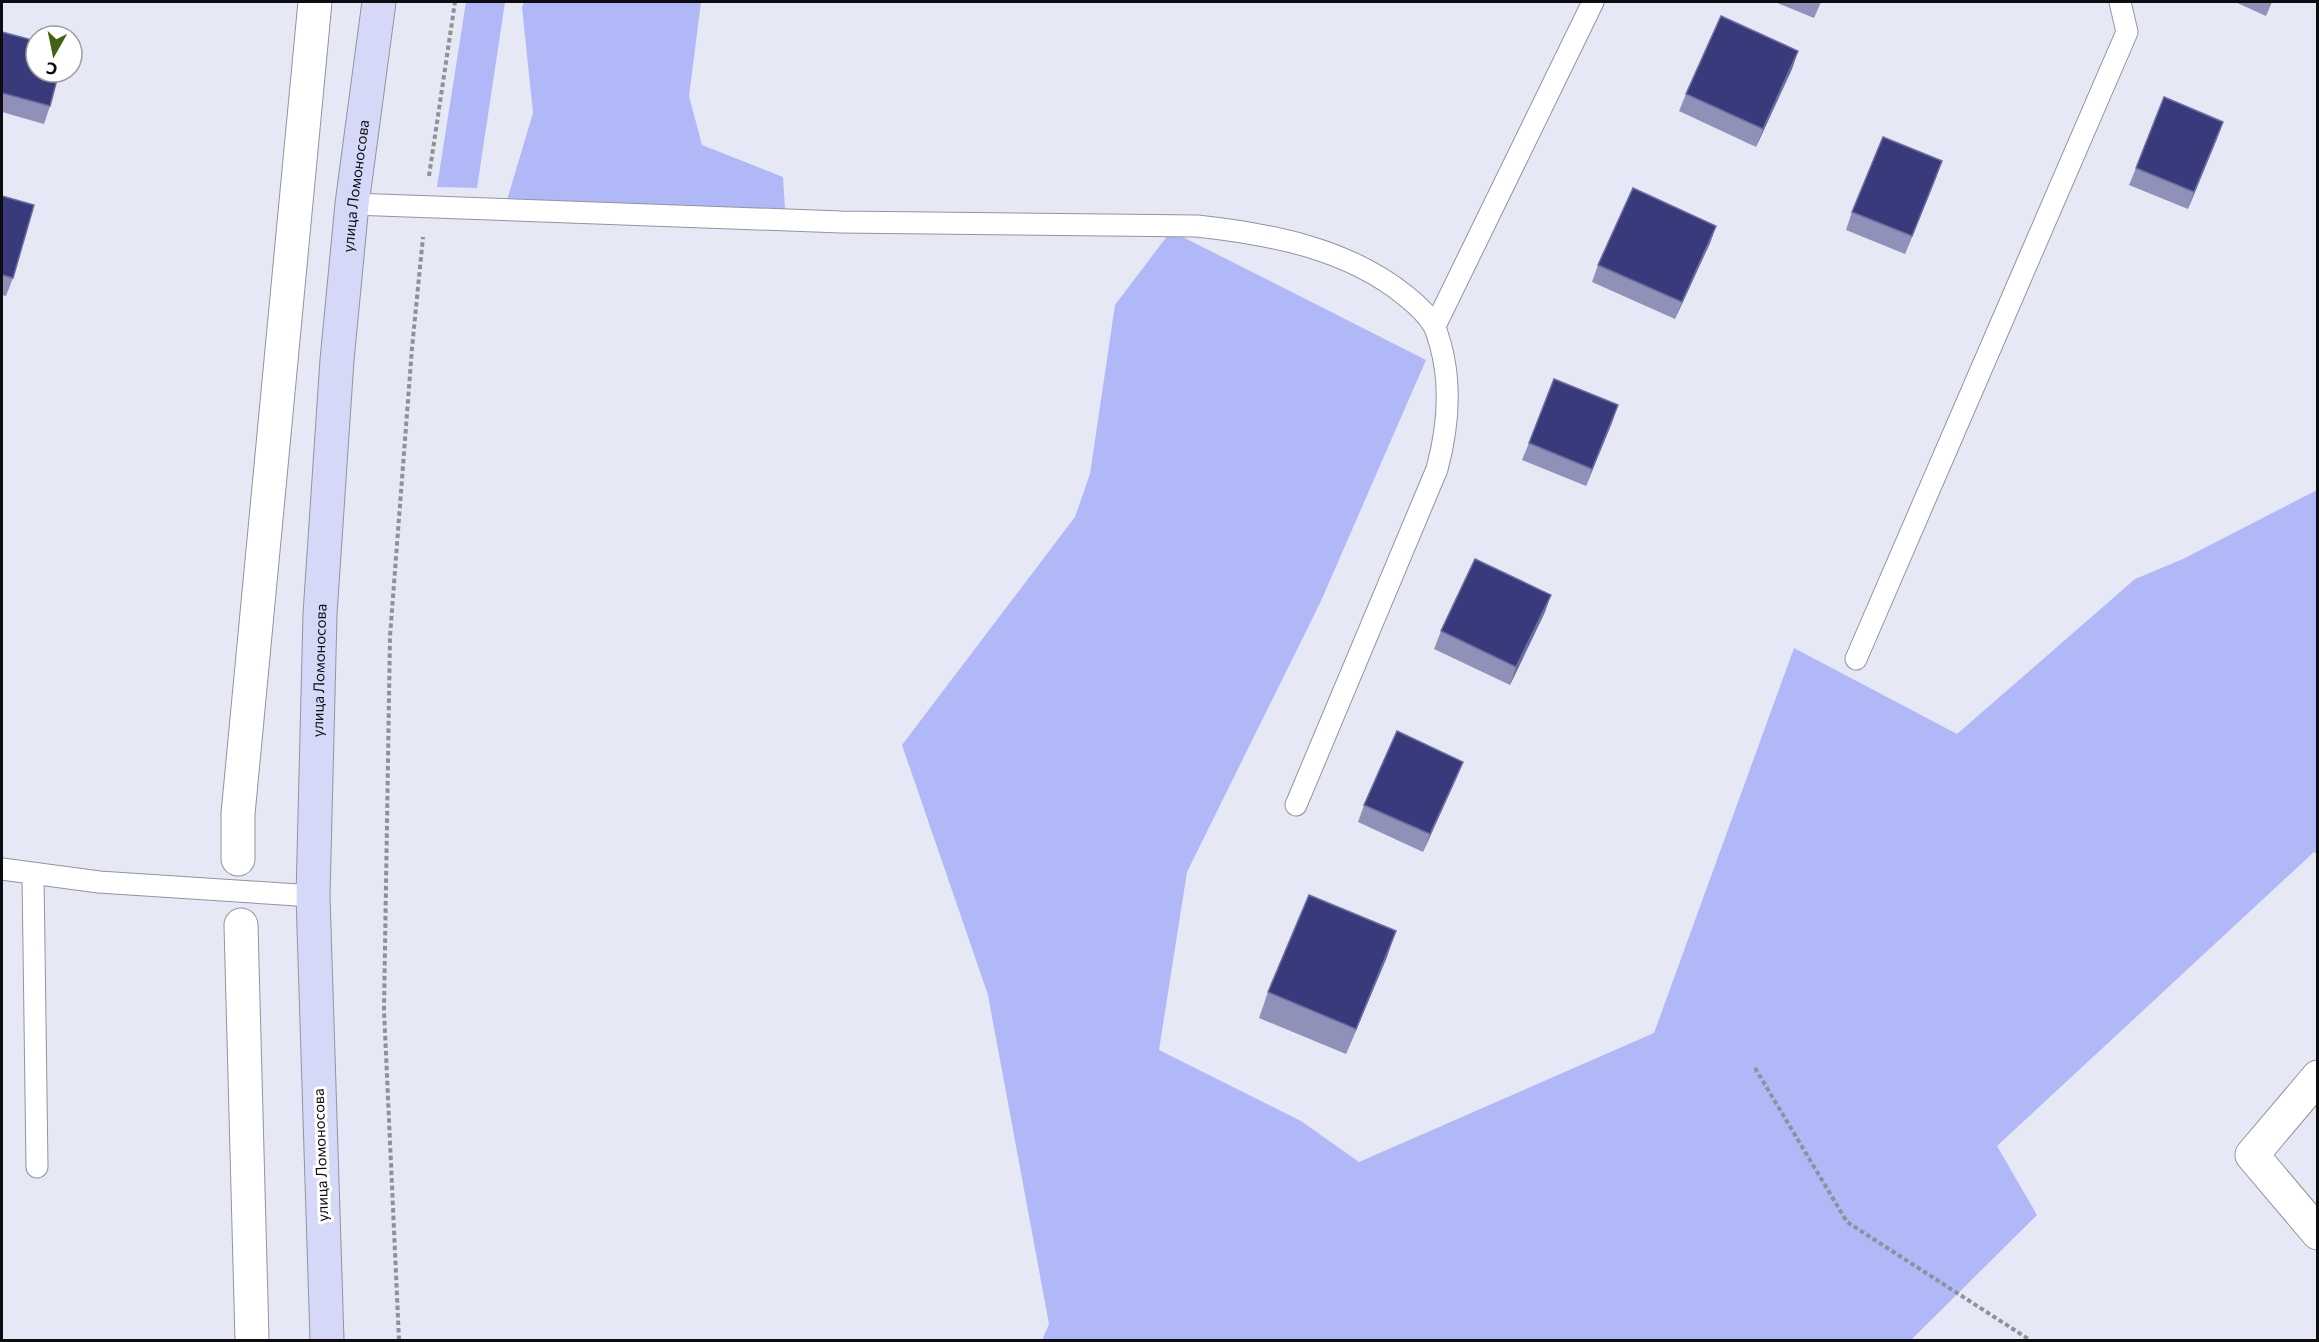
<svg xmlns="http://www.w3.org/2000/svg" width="2319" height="1342" font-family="Commissioner,sans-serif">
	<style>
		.green { fill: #b1b8f7 }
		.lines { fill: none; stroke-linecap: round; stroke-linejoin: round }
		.lane-casing { stroke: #9294a0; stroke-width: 23 }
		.street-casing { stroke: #9294a0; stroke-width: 35 }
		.secondary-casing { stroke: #9294a0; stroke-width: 35 }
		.path { stroke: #8f919a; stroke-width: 4; stroke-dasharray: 4.5 3; stroke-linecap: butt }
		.lane { stroke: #fff; stroke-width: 21 }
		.street { stroke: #fff; stroke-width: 33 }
		.secondary { stroke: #d6d8f8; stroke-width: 33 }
		.wall { fill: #8f91b8 }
		.shaded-wall { fill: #6c6ea0 }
		.building { fill: #383a7b; stroke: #6c6ea0; stroke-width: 1.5 }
		.labels { text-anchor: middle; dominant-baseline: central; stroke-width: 6; stroke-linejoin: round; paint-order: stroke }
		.street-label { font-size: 15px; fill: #0c0c11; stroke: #fff }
	</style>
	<rect width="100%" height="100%" fill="#e6e8f5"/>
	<!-- green -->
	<g class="green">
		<path d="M 466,2 L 505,2 L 477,188 L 437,187 Z"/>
		<path d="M 524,2 L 701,2 L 689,96 L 702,145 L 783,177 L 785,210 L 507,200 L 533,113 L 522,7 Z"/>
		<path d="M 1171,231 L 1426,360 L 1321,601 L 1187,872 L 1159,1050 L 1301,1121 L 1359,1162 L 1654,1033 L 1794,648 L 1957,734 L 2135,579 L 2183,559 L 2317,490 L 2317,854 L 2314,852 L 1997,1146 L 2037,1215 L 1911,1340 L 1042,1340 L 1049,1324 L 988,995 L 902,745 L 1075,517 L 1090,474 L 1115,305 Z"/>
	</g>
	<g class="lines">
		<defs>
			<g id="lane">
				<path d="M 352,204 L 841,222 L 1197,226 C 1270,234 1347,248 1406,296 C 1416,304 1428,315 1434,326 C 1437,331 1438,338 1440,343 C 1452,385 1448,428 1437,469 L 1296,805"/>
				<path d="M 1435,326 L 1593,2"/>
				<path d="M 1856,659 L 2127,32 L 2120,2"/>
				<path d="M 2,869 L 99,882 L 313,896"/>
				<path d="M 33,875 L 37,1167"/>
			</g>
			<g id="street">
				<path d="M 238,859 L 238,814 L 315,2"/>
				<path d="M 241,925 L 252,1340"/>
				<path d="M 2318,1077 L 2252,1155 L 2318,1233"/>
			</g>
			<g id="secondary">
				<path id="s1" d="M 327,1340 L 313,896 L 320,614 L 337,360 L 352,204 L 379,2"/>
			</g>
		</defs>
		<!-- lane casing -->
		<use href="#lane" class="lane-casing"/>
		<!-- street casing -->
		<use href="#street" class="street-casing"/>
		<!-- secondary casing -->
		<use href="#secondary" class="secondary-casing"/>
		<!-- path -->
		<g class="path">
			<path d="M 429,176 L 455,2"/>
			<path d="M 1755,1068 L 1847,1222 L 2030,1340"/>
			<path d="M 399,1340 L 384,1010 L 390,636 L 412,348 L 423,237"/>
		</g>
		<!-- lane -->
		<use href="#lane" class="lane"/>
		<!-- street -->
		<use href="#street" class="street"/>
		<!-- secondary -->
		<use href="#secondary" class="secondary"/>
	</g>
	<!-- wall -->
	<g class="wall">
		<path d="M 1775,2 L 1821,2 L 1814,18 Z"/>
		<path d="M 2235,2 L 2272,2 L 2266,16 Z"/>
		<path d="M 2,32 L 50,106 L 44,124 L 2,112 Z"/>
		<path d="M 1798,51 L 1792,69 L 1756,147 L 1679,111 L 1686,94 Z"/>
		<path d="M 2223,122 L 2188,209 L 2129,185 L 2136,168 Z"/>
		<path d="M 1936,178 L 1905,254 L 1846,230 L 1852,212 Z"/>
		<path d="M 2,196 L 13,278 L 6,296 L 2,295 Z"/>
		<path d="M 1716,226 L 1710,243 L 1675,319 L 1592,282 L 1598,265 Z"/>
		<path d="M 1618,405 L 1586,486 L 1522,460 L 1529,443 Z"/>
		<path d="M 1545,612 L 1510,685 L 1434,649 L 1441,631 Z"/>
		<path d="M 1463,762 L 1456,779 L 1423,852 L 1358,822 L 1364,805 Z"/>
		<path d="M 1387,957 L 1346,1054 L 1259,1018 L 1268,992 Z"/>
	</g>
	<!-- shaded-wall -->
	<g class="shaded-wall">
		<path d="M 1798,51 L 1792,69 L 1756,147 L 1763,129 Z"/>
		<path d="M 2223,122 L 2217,139 L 2188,209 L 2194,192 Z"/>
		<path d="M 1942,161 L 1936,178 L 1905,254 L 1912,236 Z"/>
		<path d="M 1716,226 L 1710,243 L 1675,319 L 1682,302 Z"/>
		<path d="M 1618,405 L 1612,423 L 1586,486 L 1592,469 Z"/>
		<path d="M 1551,595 L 1545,612 L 1510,685 L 1516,667 Z"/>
		<path d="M 1463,762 L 1456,779 L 1423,852 L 1430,834 Z"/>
		<path d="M 1396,931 L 1387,957 L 1346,1054 L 1356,1029 Z"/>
	</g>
	<!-- building -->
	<g class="building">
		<path d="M 1721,16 L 1798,51 L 1763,129 L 1686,94 Z"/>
		<path d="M 2,32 L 36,41 L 36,72 L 59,72 L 50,106 L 2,93 Z"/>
		<path d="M 2164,97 L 2223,122 L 2194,192 L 2136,168 Z"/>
		<path d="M 1883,137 L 1942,161 L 1912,236 L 1852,212 Z"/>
		<path d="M 1633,188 L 1716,226 L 1682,302 L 1598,265 Z"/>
		<path d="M 2,196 L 34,205 L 13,278 L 2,275 Z"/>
		<path d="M 1554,379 L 1618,405 L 1592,469 L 1529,443 Z"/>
		<path d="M 1475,559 L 1551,595 L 1516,667 L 1441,631 Z"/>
		<path d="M 1397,731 L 1463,762 L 1430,834 L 1364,805 Z"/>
		<path d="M 1309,895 L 1396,931 L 1356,1029 L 1268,992 Z"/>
	</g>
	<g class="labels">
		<!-- street labels -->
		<g class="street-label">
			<text stroke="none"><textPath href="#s1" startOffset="1156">улица Ломоносова</textPath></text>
			<text stroke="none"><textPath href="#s1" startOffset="670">улица Ломоносова</textPath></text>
			<text transform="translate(320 1155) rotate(-92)">улица Ломоносова</text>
		</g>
	</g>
	<!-- border -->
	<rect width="2319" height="1342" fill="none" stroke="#0c0c11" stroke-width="6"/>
	<!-- north arrow -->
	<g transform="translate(54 54) rotate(189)"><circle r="28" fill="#ffffff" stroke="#9e9ea0" stroke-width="1.5"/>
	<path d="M0-4.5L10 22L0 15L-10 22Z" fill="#436114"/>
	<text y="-9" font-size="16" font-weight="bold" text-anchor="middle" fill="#0c0c11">С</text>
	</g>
</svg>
